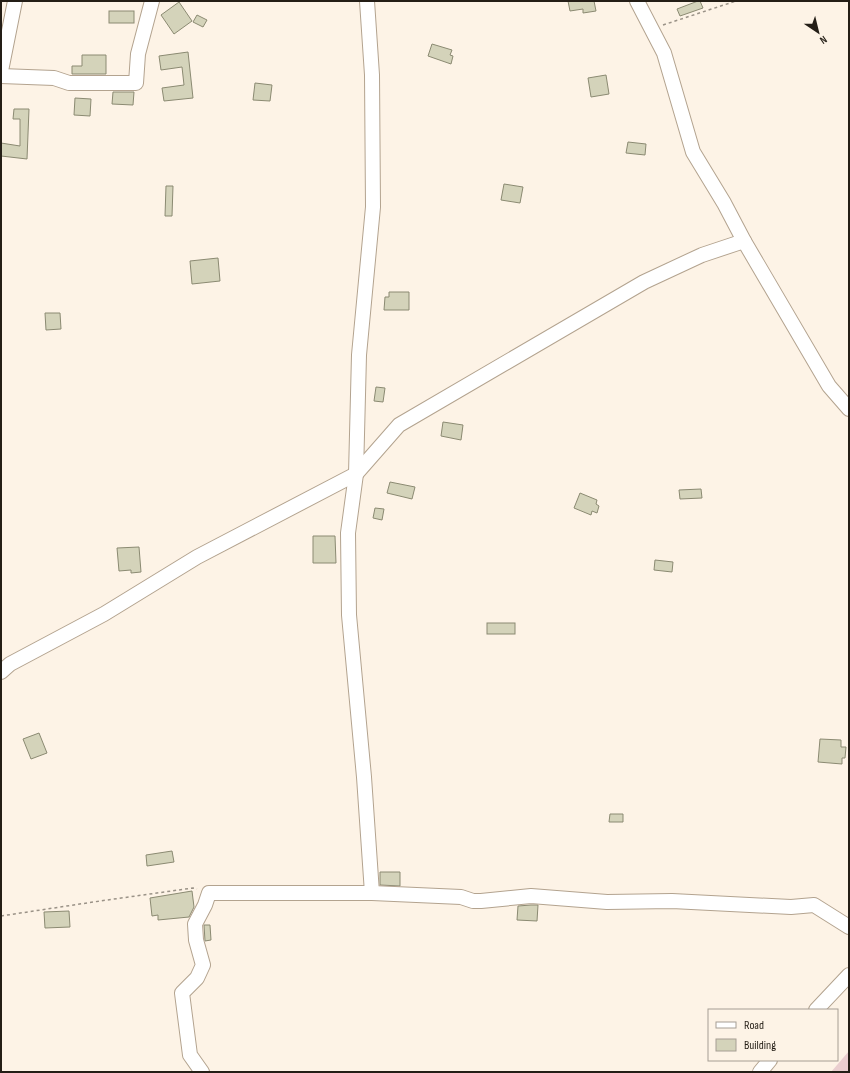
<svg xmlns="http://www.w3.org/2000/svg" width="850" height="1073" font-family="'Sofia Sans Condensed',sans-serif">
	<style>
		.green { fill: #eacecf }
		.building { fill: #d4d3ba; stroke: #8b8a72 }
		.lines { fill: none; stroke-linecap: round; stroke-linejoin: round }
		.minor-casing { stroke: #b3a38f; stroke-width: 16 }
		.path { stroke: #9a9287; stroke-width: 1.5; stroke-dasharray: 3 3; stroke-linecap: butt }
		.minor { stroke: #fff; stroke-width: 14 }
	</style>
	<rect width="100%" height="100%" fill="#fdf3e6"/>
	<!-- green -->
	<path class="green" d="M 849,1051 L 849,1072 L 831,1072 Z"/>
	<!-- building -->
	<g class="building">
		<path d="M 568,1 L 594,1 L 596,11 L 583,13 L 583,9 L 570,11 Z"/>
		<path d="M 698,1 L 700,1 L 703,8 L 680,16 L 677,9 Z"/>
		<path d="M 179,2 L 192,21 L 174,34 L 161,15 Z"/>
		<rect x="109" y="11" width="25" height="12"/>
		<path d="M 197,15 L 207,20 L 203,27 L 193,22 Z"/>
		<path d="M 432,44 L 452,50 L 450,55 L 453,56 L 451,64 L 428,56 Z"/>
		<path d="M 188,52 L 193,98 L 164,101 L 162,88 L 184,85 L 182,67 L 161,70 L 159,56 Z"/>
		<path d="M 82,55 L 106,55 L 106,74 L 72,74 L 72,66 L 82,66 Z"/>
		<path d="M 606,75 L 609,94 L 591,97 L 588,78 Z"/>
		<path d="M 255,83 L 272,85 L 270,101 L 253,100 Z"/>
		<path d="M 113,92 L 134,92 L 133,105 L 112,104 Z"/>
		<path d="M 75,98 L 91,99 L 90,116 L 74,115 Z"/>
		<path d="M 14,109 L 29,109 L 27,159 L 1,156 L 1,143 L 20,146 L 20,119 L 13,119 Z"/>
		<path d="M 628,142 L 646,144 L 645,155 L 626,153 Z"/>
		<path d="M 504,184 L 523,187 L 520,203 L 501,200 Z"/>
		<path d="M 166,186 L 173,186 L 172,216 L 165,216 Z"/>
		<path d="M 218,258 L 220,281 L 192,284 L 190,261 Z"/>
		<path d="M 389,292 L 409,292 L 409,310 L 384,310 L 385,297 L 389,297 Z"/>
		<path d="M 45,313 L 60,313 L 61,329 L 46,330 Z"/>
		<path d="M 376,387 L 385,388 L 383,402 L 374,401 Z"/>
		<path d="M 443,422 L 463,425 L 461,440 L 441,436 Z"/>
		<path d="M 390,482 L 415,487 L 412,499 L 387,493 Z"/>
		<path d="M 701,489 L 702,498 L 680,499 L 679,490 Z"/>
		<path d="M 580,493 L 597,500 L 596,504 L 599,506 L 597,513 L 592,511 L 591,515 L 574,508 Z"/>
		<path d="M 375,508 L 384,509 L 382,520 L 373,518 Z"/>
		<path d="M 313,536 L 335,536 L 336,563 L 313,563 Z"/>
		<path d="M 139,547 L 141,572 L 131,573 L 131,570 L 119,571 L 117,548 Z"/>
		<path d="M 655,560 L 673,562 L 672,572 L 654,570 Z"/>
		<rect x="487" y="623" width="28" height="11"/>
		<path d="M 39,733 L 47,753 L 31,759 L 23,739 Z"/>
		<path d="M 820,739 L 841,740 L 841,747 L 846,747 L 845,758 L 842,758 L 842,764 L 818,762 Z"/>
		<path d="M 610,814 L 623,814 L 623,822 L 609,822 Z"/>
		<path d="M 172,851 L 174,862 L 147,866 L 146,855 Z"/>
		<path d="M 380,872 L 400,872 L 400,886 L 380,885 Z"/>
		<path d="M 192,891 L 194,907 L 189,917 L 158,920 L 158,915 L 152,916 L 150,898 Z"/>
		<path d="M 531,905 L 538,905 L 537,921 L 517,920 L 518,906 Z"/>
		<path d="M 69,911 L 70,927 L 45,928 L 44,912 Z"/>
		<path d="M 204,925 L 210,925 L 211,940 L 205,941 Z"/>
	</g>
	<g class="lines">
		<defs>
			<g id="minor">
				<path d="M 367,1 L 372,75 L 373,207 L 359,355 L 356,474 L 348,533 L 349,615 L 364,777 L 372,893"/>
				<path d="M 1,71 L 15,1"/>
				<path d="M 1,76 L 54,78 L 69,83 L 136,83 L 138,54 L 152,1"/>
				<path d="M 744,241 L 829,386 L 849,409"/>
				<path d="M 1,672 L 10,664 L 104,614 L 197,557 L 356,474 L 399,425 L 644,282 L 702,255 L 744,241 L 724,203 L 693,152 L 664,53 L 637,1"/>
				<path d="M 816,1010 L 849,975"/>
				<path d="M 202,1072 L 190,1055 L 182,993 L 197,978 L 203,965 L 196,940 L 195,924 L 205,905 L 209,893 L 372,893 L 461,897 L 473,901 L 481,901 L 531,896 L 607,902 L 672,901 L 791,907 L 814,905 L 849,927"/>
				<path d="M 760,1072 L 770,1060"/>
			</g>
		</defs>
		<!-- minor casing -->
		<use href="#minor" class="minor-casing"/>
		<!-- path -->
		<g class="path">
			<path d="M 663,25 L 736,1"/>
			<path d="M 1,916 L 100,901 L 193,888 L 197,889"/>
		</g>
		<!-- minor -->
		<use href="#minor" class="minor"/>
	</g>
	<!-- border -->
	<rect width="850" height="1073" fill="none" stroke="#241e16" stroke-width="4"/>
	<!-- legend -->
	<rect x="708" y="1009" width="130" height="52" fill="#fdf3e6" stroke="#a69e93"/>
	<rect x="716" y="1022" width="20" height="6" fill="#ffffff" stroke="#a69e93"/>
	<text x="744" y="1029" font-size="12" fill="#241e16">Road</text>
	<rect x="716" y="1039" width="20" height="12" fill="#d4d3ba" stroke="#a69e93"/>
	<text x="744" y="1049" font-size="12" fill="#241e16">Building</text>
	<!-- north arrow -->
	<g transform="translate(818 32) rotate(145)" stroke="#fdf3e6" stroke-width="3" paint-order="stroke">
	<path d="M0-3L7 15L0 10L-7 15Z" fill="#241e16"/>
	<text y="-6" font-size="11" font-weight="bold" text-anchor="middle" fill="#241e16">N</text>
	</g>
</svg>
